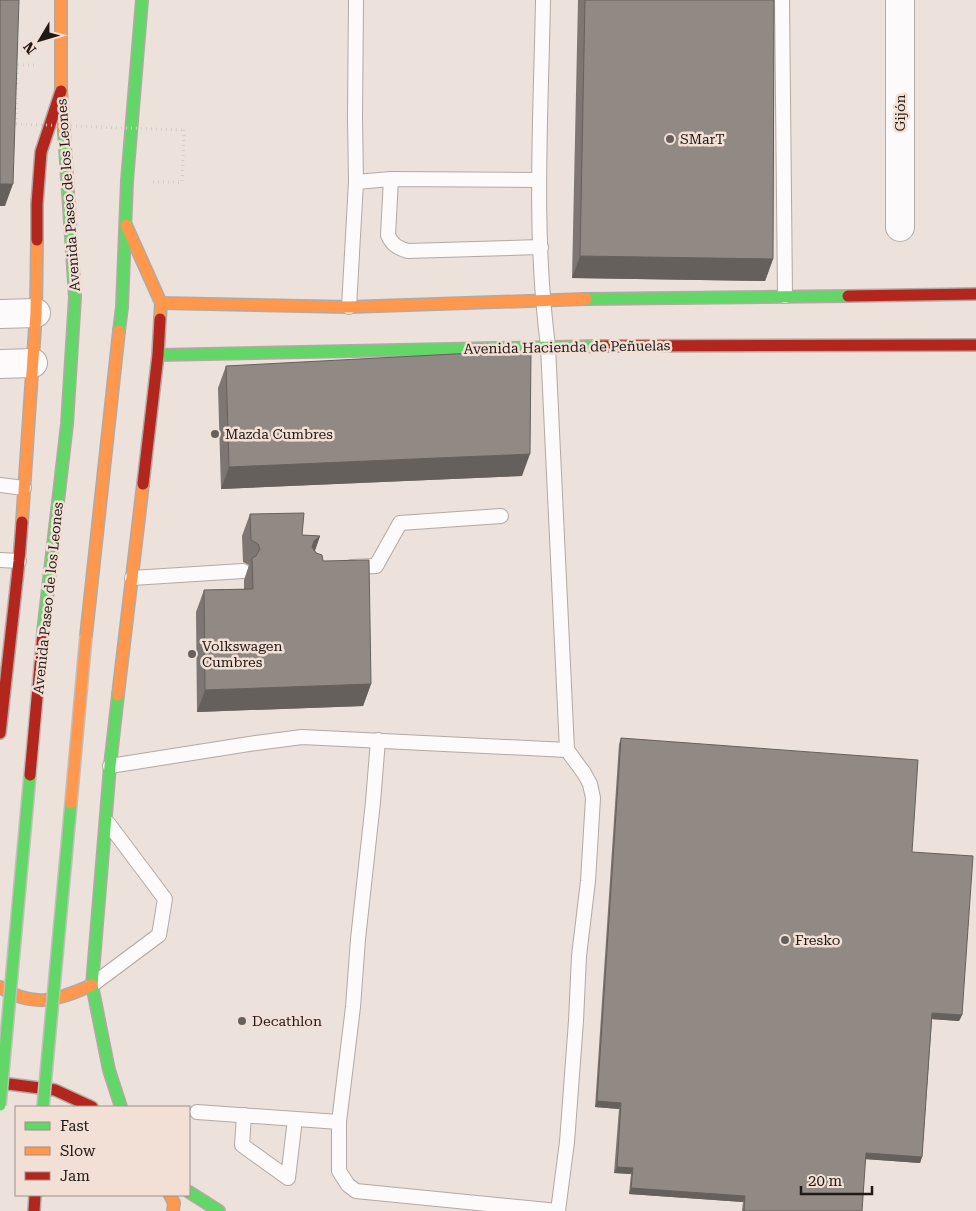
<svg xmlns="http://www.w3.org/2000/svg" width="976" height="1211" font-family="'Roboto Serif',serif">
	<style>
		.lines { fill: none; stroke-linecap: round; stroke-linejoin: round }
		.lane-casing { stroke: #b2a9a5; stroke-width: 16 }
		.street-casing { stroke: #b2a9a5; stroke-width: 30 }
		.fast-casing { stroke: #b2a9a5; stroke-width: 14 }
		.slow-casing { stroke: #b2a9a5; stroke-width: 14 }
		.jam-casing { stroke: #b2a9a5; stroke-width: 14 }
		.path { stroke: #d0cdcb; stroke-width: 3; stroke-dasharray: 1 4; stroke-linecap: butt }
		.lane { stroke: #fcfafa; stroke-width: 14 }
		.street { stroke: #fcfafa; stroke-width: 28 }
		.fast { stroke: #63d668; stroke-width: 11 }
		.slow { stroke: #ff974d; stroke-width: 11 }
		.jam { stroke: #b3261e; stroke-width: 11 }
		.fast-bridge-casing { stroke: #c3bebb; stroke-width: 14; stroke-linecap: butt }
		.slow-bridge-casing { stroke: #c3bebb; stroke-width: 14; stroke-linecap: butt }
		.jam-bridge-casing { stroke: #c3bebb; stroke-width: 14; stroke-linecap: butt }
		.path-bridge { stroke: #d0cdcb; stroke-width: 3; stroke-dasharray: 1 4; stroke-linecap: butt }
		.fast-bridge { stroke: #63d668; stroke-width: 11 }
		.slow-bridge { stroke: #ff974d; stroke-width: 11 }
		.jam-bridge { stroke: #b3261e; stroke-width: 11 }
		.wall { fill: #7d7672 }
		.shaded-wall { fill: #66605c }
		.building { fill: #918984; stroke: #66605c }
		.poi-dot { fill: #675f5b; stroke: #f2dfd5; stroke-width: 2 }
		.labels { text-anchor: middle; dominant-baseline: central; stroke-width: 5; stroke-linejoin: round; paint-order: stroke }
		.street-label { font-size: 14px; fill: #201916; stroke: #f2dfd5 }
		.poi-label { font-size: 14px; fill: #201916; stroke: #f2dfd5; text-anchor: start }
	</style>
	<rect width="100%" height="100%" fill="#ece1db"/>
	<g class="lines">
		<defs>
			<g id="lane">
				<path d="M 543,0 C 541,116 533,231 548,346 L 567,750 L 584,773 L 590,784 L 593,798 L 588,881 L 579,956 L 576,1021 L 567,1142 L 558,1211"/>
				<path d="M 782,0 L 785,296"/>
				<path d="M 391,179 L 388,235 C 392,245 398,248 408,251 L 541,247"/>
				<path d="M 356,182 L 391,179 L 538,180"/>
				<path d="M 349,307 L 356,182 L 355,116 L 356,0"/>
				<path d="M 0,485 L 24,488"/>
				<path d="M 0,560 L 19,561"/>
				<path d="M 351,567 L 376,566 L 400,523 L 501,516"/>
				<path d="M 132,578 L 243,571"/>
				<path d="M 378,740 L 373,802 L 358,939 L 353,1007 L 339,1122 L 339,1171 L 348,1185 L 356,1191 L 558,1211"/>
				<path d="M 110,766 L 256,743 L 302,737 L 567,750"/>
				<path d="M 92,985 L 159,935 L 165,899 L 108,823"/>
				<path d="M 197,1112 L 339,1122"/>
				<path d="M 244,1115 L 242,1145 L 288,1178 L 295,1119"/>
			</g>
			<g id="street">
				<path d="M 900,0 L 900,227"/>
				<path d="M 0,314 L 36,313"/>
				<path d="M 0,364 L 33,363"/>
			</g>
			<g id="fast">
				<path d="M 586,299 L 848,296"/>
				<path d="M 119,331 L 122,307 L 127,181 L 142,0"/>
				<path d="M 158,355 L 601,346"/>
				<path d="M 43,632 L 67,424 L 75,297 L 64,132"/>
				<path d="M 118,695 L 110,766 L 92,985 L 109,1070 L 121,1107"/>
				<path d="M 189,1192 L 219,1211"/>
			</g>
			<g id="slow">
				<path d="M 61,0 L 61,91 L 64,132"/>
				<path d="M 126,225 L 161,303 L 160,319"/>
				<path d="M 161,303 L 349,307 L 586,299"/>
				<path d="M 22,522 L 36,313 L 37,240"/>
				<path d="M 86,636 L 119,331"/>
				<path d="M 118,695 L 143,484"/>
				<path d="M 0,987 C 34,1009 58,1000 92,985"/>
				<path d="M 170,1195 L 174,1203 L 173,1211"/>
			</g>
			<g id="jam">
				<path d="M 37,240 L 37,204 L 41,152 L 61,91"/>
				<path d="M 848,296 L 976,294"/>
				<path d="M 601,346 L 976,345"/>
				<path d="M 143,484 L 158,355 L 160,319"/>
				<path d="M 0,733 L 19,561 L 22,522"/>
				<path d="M 0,1085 L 9,1084 L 55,1090 L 92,1107"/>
				<path d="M 34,1211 L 35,1195"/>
			</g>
		</defs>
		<!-- lane casing -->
		<use href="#lane" class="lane-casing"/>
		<!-- street casing -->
		<use href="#street" class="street-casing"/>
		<!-- fast casing -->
		<use href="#fast" class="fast-casing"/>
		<!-- slow casing -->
		<use href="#slow" class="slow-casing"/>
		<!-- jam casing -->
		<use href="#jam" class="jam-casing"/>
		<!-- path -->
		<g class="path">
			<path d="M 16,124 L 17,65 L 37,65"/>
			<path d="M 153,182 L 182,182 L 184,130"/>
		</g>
		<!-- lane -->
		<use href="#lane" class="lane"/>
		<!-- street -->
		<use href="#street" class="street"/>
		<!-- fast -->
		<use href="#fast" class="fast"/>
		<!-- slow -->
		<use href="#slow" class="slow"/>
		<!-- jam -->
		<use href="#jam" class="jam"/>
		<defs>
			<g id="fast-bridge">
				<path d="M 0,1105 L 30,775"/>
				<path d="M 43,1107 L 71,803"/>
			</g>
			<path id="slow-bridge" d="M 71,803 L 86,636"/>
			<path id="jam-bridge" d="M 30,775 L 43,632"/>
		</defs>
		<!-- fast-bridge casing -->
		<use href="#fast-bridge" class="fast-bridge-casing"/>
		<!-- slow-bridge casing -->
		<use href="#slow-bridge" class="slow-bridge-casing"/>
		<!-- jam-bridge casing -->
		<use href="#jam-bridge" class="jam-bridge-casing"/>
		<!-- path-bridge -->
		<path class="path-bridge" d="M 16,124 L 184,130"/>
		<!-- fast-bridge -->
		<use href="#fast-bridge" class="fast-bridge"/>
		<!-- slow-bridge -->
		<use href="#slow-bridge" class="slow-bridge"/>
		<!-- jam-bridge -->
		<use href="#jam-bridge" class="jam-bridge"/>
	</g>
	<!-- wall -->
	<g class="wall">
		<path d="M 578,0 L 774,0 L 773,259 L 765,281 L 572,278 Z"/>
		<path d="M 226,366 L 522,476 L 221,489 L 218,388 Z"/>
		<path d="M 250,514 L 302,535 L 320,536 L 315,551 L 323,561 L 371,684 L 363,706 L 197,712 L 196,612 L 204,590 L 244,589 L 244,580 L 249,565 L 243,562 L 242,536 Z"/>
		<path d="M 621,738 L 912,852 L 962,1015 L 959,1021 L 932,1019 L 922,1157 L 920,1163 L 865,1159 L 862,1211 L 742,1211 L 743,1202 L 629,1194 L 631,1174 L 614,1173 L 619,1109 L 595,1107 L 619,744 Z"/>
	</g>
	<!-- shaded-wall -->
	<g class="shaded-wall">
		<path d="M 0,184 L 13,184 L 5,206 L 0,206 Z"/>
		<path d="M 580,256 L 773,259 L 765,281 L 572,278 Z"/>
		<path d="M 530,454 L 522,476 L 221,489 L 229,467 Z"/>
		<path d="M 320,536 L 312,558 L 306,563 L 314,541 Z"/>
		<path d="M 371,684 L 363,706 L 197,712 L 205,690 Z"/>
		<path d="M 932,1013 L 962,1015 L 959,1021 L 930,1019 Z"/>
		<path d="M 597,1101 L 621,1103 L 619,1109 L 595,1107 Z"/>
		<path d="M 866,1153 L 922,1157 L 920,1163 L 864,1159 Z"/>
		<path d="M 617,1167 L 633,1168 L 631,1174 L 614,1173 Z"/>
		<path d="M 631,1188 L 745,1196 L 743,1202 L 629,1194 Z"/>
	</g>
	<!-- building -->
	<g class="building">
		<path d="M 0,0 L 19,0 L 13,184 L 0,184 Z"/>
		<path d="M 585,0 L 774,0 L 773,259 L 580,256 Z"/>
		<path d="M 531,350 L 530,454 L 229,467 L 226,366 Z"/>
		<path d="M 304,513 L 302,535 L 320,536 L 314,541 L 312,547 L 316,553 L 322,555 L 323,561 L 369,560 L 371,684 L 205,690 L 204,590 L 253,589 L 252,558 L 256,556 L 260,549 L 258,544 L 251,540 L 250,514 Z"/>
		<path d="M 621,738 L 918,760 L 912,852 L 973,856 L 962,1015 L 932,1013 L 922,1157 L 866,1153 L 862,1211 L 744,1211 L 745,1196 L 631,1188 L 633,1168 L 617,1167 L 621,1103 L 597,1101 Z"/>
	</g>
	<!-- markers -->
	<g class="poi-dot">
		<circle cx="670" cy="139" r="5"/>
		<circle cx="215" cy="434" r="5"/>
		<circle cx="192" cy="654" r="5"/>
		<circle cx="785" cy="940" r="5"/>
		<circle cx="242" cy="1021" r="5"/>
	</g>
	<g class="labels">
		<!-- street labels -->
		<g class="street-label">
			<text transform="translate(900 113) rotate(-90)">Gijón</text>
			<text transform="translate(68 195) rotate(-94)">Avenida Paseo de los Leones</text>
			<text transform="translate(567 347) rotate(-1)">Avenida Hacienda de Peñuelas</text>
			<text transform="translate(48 598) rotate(-84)">Avenida Paseo de los Leones</text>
		</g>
		<!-- poi labels -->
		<g class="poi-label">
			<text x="680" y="139">SMarT</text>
			<text x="225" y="434">Mazda Cumbres</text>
			<text x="202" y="646">Volkswagen<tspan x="202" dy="16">Cumbres</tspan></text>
			<text x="795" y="940">Fresko</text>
			<text x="252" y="1021">Decathlon</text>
		</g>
	</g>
	<!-- legend -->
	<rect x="15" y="1106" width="175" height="90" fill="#f2dfd5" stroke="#9e9089"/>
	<rect x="25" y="1122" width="25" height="8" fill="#63d668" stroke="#9e9089"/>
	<text x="60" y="1131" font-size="15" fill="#201916">Fast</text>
	<rect x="25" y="1147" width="25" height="8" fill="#ff974d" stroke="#9e9089"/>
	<text x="60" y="1156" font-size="15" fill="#201916">Slow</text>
	<rect x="25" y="1172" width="25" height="8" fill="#b3261e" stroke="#9e9089"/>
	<text x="60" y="1181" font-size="15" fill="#201916">Jam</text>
	<!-- north arrow -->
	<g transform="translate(40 40) rotate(232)" stroke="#f2dfd5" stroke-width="4" paint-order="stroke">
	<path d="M0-4L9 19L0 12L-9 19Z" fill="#201916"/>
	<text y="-8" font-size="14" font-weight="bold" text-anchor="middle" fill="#201916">N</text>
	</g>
	<!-- scale -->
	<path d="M801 1186v8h71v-8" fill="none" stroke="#201916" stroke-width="2.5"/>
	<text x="808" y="1186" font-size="15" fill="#201916" stroke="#f2dfd5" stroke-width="4" paint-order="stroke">20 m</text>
</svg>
